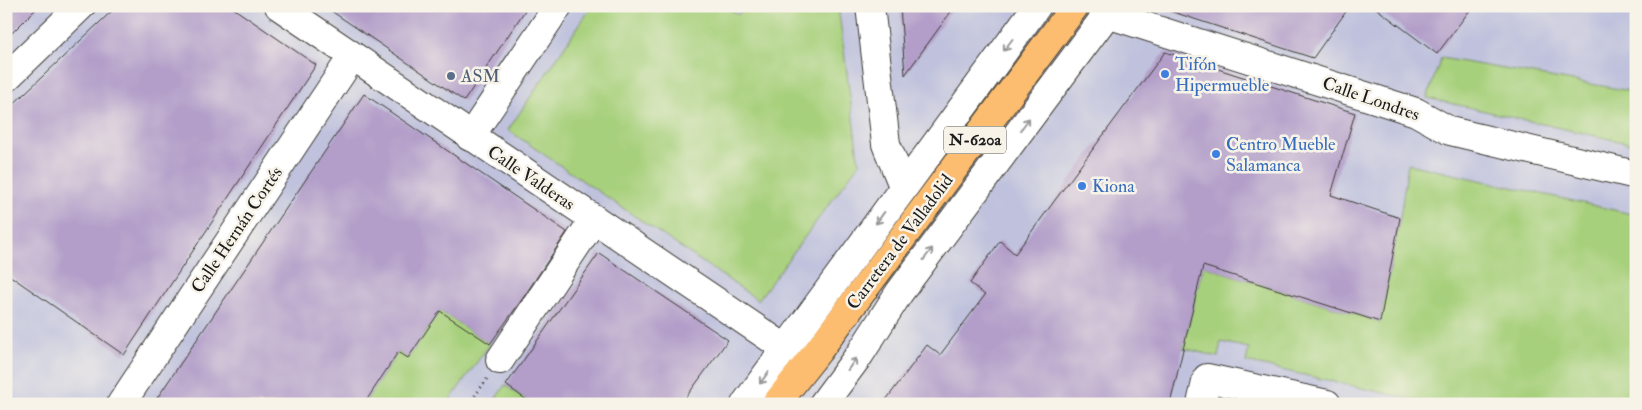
<svg xmlns="http://www.w3.org/2000/svg" width="1642" height="410" font-family="'IM FELL Double Pica',serif">
	<style>
		.industrial { fill: #c0c2dd }
		.green { fill: #a7d07c; stroke: #62764c }
		.building { fill: #b29ec9 }
		.lines { fill: none; stroke-linecap: round; stroke-linejoin: round }
		.minor-casing { stroke: #3b3934; stroke-width: 30 }
		.highway-casing { stroke: #3b3934; stroke-width: 30 }
		.path { stroke: #3b3934; stroke-width: 3; stroke-dasharray: 1 4; stroke-linecap: butt }
		.minor { stroke: #fff; stroke-width: 28 }
		.highway { stroke: #fcbd6f; stroke-width: 28 }
		.oneway { stroke: #999 }
		.shop-dot { fill: #3f7fe0; stroke: #f7f3e8; stroke-width: 2 }
		.service-dot { fill: #5c6f8a; stroke: #f7f3e8; stroke-width: 2 }
		.labels { text-anchor: middle; dominant-baseline: central; stroke-width: 5; stroke-linejoin: round; paint-order: stroke }
		.shield { fill: #f7f3e8; stroke: #5e5c59; stroke-width: 1 }
		.shield-label { font-size: 16px; font-weight: bold; fill: #1c1c1c }
		.shop-label { font-size: 18px; fill: #366cbe; stroke: #f7f3e8; text-anchor: start }
		.service-label { font-size: 18px; fill: #4e5e75; stroke: #f7f3e8; text-anchor: start }
		.street-label { font-size: 18px; fill: #1c1c1c; stroke: #f7f3e8 }
	</style>
	<rect width="100%" height="100%" fill="#f7f3e8"/>
	<filter id="ink" filterUnits="userSpaceOnUse"><feTurbulence type="fractalNoise" baseFrequency=".02" numOctaves="2"/><feDisplacementMap in="SourceGraphic" scale="10" xChannelSelector="R" yChannelSelector="G"/><feConvolveMatrix kernelMatrix="1 2 1 2 8 2 1 2 1" color-interpolation-filters="sRGB"/></filter>
	<filter id="wash" filterUnits="userSpaceOnUse"><feTurbulence type="fractalNoise" baseFrequency=".0096" numOctaves="4" result="noise"/><feDisplacementMap in="SourceGraphic" scale="20" xChannelSelector="R" yChannelSelector="G"/><feGaussianBlur stdDeviation="1.12" result="paint"/><feColorMatrix in="noise" values="0 0 0 0 0 0 0 0 0 0 0 0 0 0 0 0 0 1.4 0 .05"/><feComposite in="paint" operator="in"/></filter>
	<g filter="url(#wash)">
		<rect width="100%" height="100%" fill="#ebe0bd"/>
		<!-- industrial -->
		<rect class="industrial" x="6" y="6" width="1630" height="398"/>
		<!-- green -->
		<g class="green">
			<path d="M 592,6 L 725,6 L 738,15 L 745,6 L 838,6 L 859,164 L 758,300 L 508,130 Z"/>
			<path d="M 1441,58 L 1636,92 L 1636,145 L 1427,98 Z"/>
			<path d="M 1408,164 L 1636,215 L 1636,404 L 1433,404 L 1246,362 L 1249,348 L 1221,342 L 1218,357 L 1183,348 L 1203,266 L 1380,322 L 1400,218 Z"/>
			<path d="M 440,311 L 490,344 L 447,404 L 364,404 L 398,352 L 408,358 Z"/>
			<path d="M 505,385 L 532,404 L 492,404 Z"/>
		</g>
		<g id="blocks">
			<!-- building -->
			<g class="building">
				<path d="M 6,6 L 39,6 L 6,39 Z"/>
				<path d="M 117,6 L 230,6 L 316,65 L 124,355 L 6,273 L 6,111 Z"/>
				<path d="M 324,6 L 528,6 L 464,101 Z"/>
				<path d="M 900,6 L 955,6 L 905,75 Z"/>
				<path d="M 1168,6 L 1350,6 L 1313,58 L 1167,10 Z"/>
				<path d="M 1373,6 L 1473,6 L 1437,54 Z"/>
				<path d="M 1165,52 L 1355,113 L 1331,195 L 1400,218 L 1380,322 L 1203,266 L 1170,404 L 883,404 L 927,345 L 940,355 L 985,295 L 970,283 L 1000,241 L 1015,254 Z"/>
				<path d="M 364,94 L 567,232 L 523,298 L 490,344 L 440,311 L 408,358 L 398,352 L 364,404 L 153,404 Z"/>
				<path d="M 599,253 L 728,340 L 681,404 L 532,404 L 506,385 Z"/>
			</g>
		</g>
	</g>
	<g filter="url(#ink)">
		<use href="#blocks" fill-opacity="0" stroke="#3b3934" stroke-width="1"/>
		<g class="lines">
			<defs>
				<g id="minor">
					<path d="M 279,6 L 785,348"/>
					<path d="M 870,6 L 886,144 L 903,186"/>
					<path d="M 1107,14 L 1416,112 L 1450,131 L 1636,175"/>
					<path d="M 6,78 L 81,6"/>
					<path d="M 470,137 L 558,6"/>
					<path d="M 500,360 L 594,219"/>
					<path d="M 121,404 L 352,57"/>
					<path d="M 745,404 L 1037,6"/>
					<path d="M 823,404 L 860,354 L 899,293 L 1113,6"/>
					<path d="M 1201,404 L 1207,378 L 1327,404"/>
				</g>
				<path id="highway" d="M 776,404 L 818,351 L 1075,6"/>
			</defs>
			<!-- minor casing -->
			<use href="#minor" class="minor-casing"/>
			<!-- highway casing -->
			<use href="#highway" class="highway-casing"/>
			<!-- path -->
			<path class="path" d="M 469,404 L 487,379"/>
			<!-- minor -->
			<use href="#minor" class="minor"/>
			<!-- highway -->
			<use href="#highway" class="highway"/>
		</g>
		<!-- one-way arrows -->
		<defs><path id="oneway-shaft" d="M-6 0H5M1.5-3L5.5 0L1.5 3" fill="none" stroke-width="1.6" stroke-linecap="round" stroke-linejoin="round" transform="scale(1.25)"/></defs>
		<g class="oneway">
			<use href="#oneway-shaft" transform="translate(1008 45) rotate(127)"/>
			<use href="#oneway-shaft" transform="translate(1025 124) rotate(-53)"/>
			<use href="#oneway-shaft" transform="translate(880 218) rotate(126)"/>
			<use href="#oneway-shaft" transform="translate(928 254) rotate(-53)"/>
			<use href="#oneway-shaft" transform="translate(852 364) rotate(-54)"/>
			<use href="#oneway-shaft" transform="translate(764 378) rotate(126)"/>
		</g>
	</g>
	<!-- markers -->
	<g class="shop-dot">
		<circle cx="1165" cy="74" r="5"/>
		<circle cx="1216" cy="154" r="5"/>
		<circle cx="1082" cy="186" r="5"/>
	</g>
	<circle class="service-dot" cx="451" cy="76" r="5"/>
	<g class="labels">
		<!-- shield labels -->
		<rect class="shield" x="944" y="126.5" width="62" height="27" rx="4"/>
		<g class="shield-label">
			<text x="975" y="140">N-620a</text>
		</g>
		<!-- shop labels -->
		<g class="shop-label">
			<text x="1175" y="64">Tifón<tspan x="1175" dy="21">Hipermueble</tspan></text>
			<text x="1226" y="144">Centro Mueble<tspan x="1226" dy="21">Salamanca</tspan></text>
			<text x="1092" y="186">Kiona</text>
		</g>
		<!-- service labels -->
		<g class="service-label">
			<text x="461" y="76">ASM</text>
		</g>
		<!-- street labels -->
		<g class="street-label">
			<text transform="translate(1371 99) rotate(19)">Calle Londres</text>
			<text transform="translate(531 178) rotate(34)">Calle Valderas</text>
			<text transform="translate(237 230) rotate(-56)">Calle Hernán Cortés</text>
			<text transform="translate(900 242) rotate(-53)">Carretera de Valladolid</text>
		</g>
	</g>
	<!-- margin -->
	<rect width="1642" height="410" fill="none" stroke="#f7f3e8" stroke-width="25"/>
</svg>
